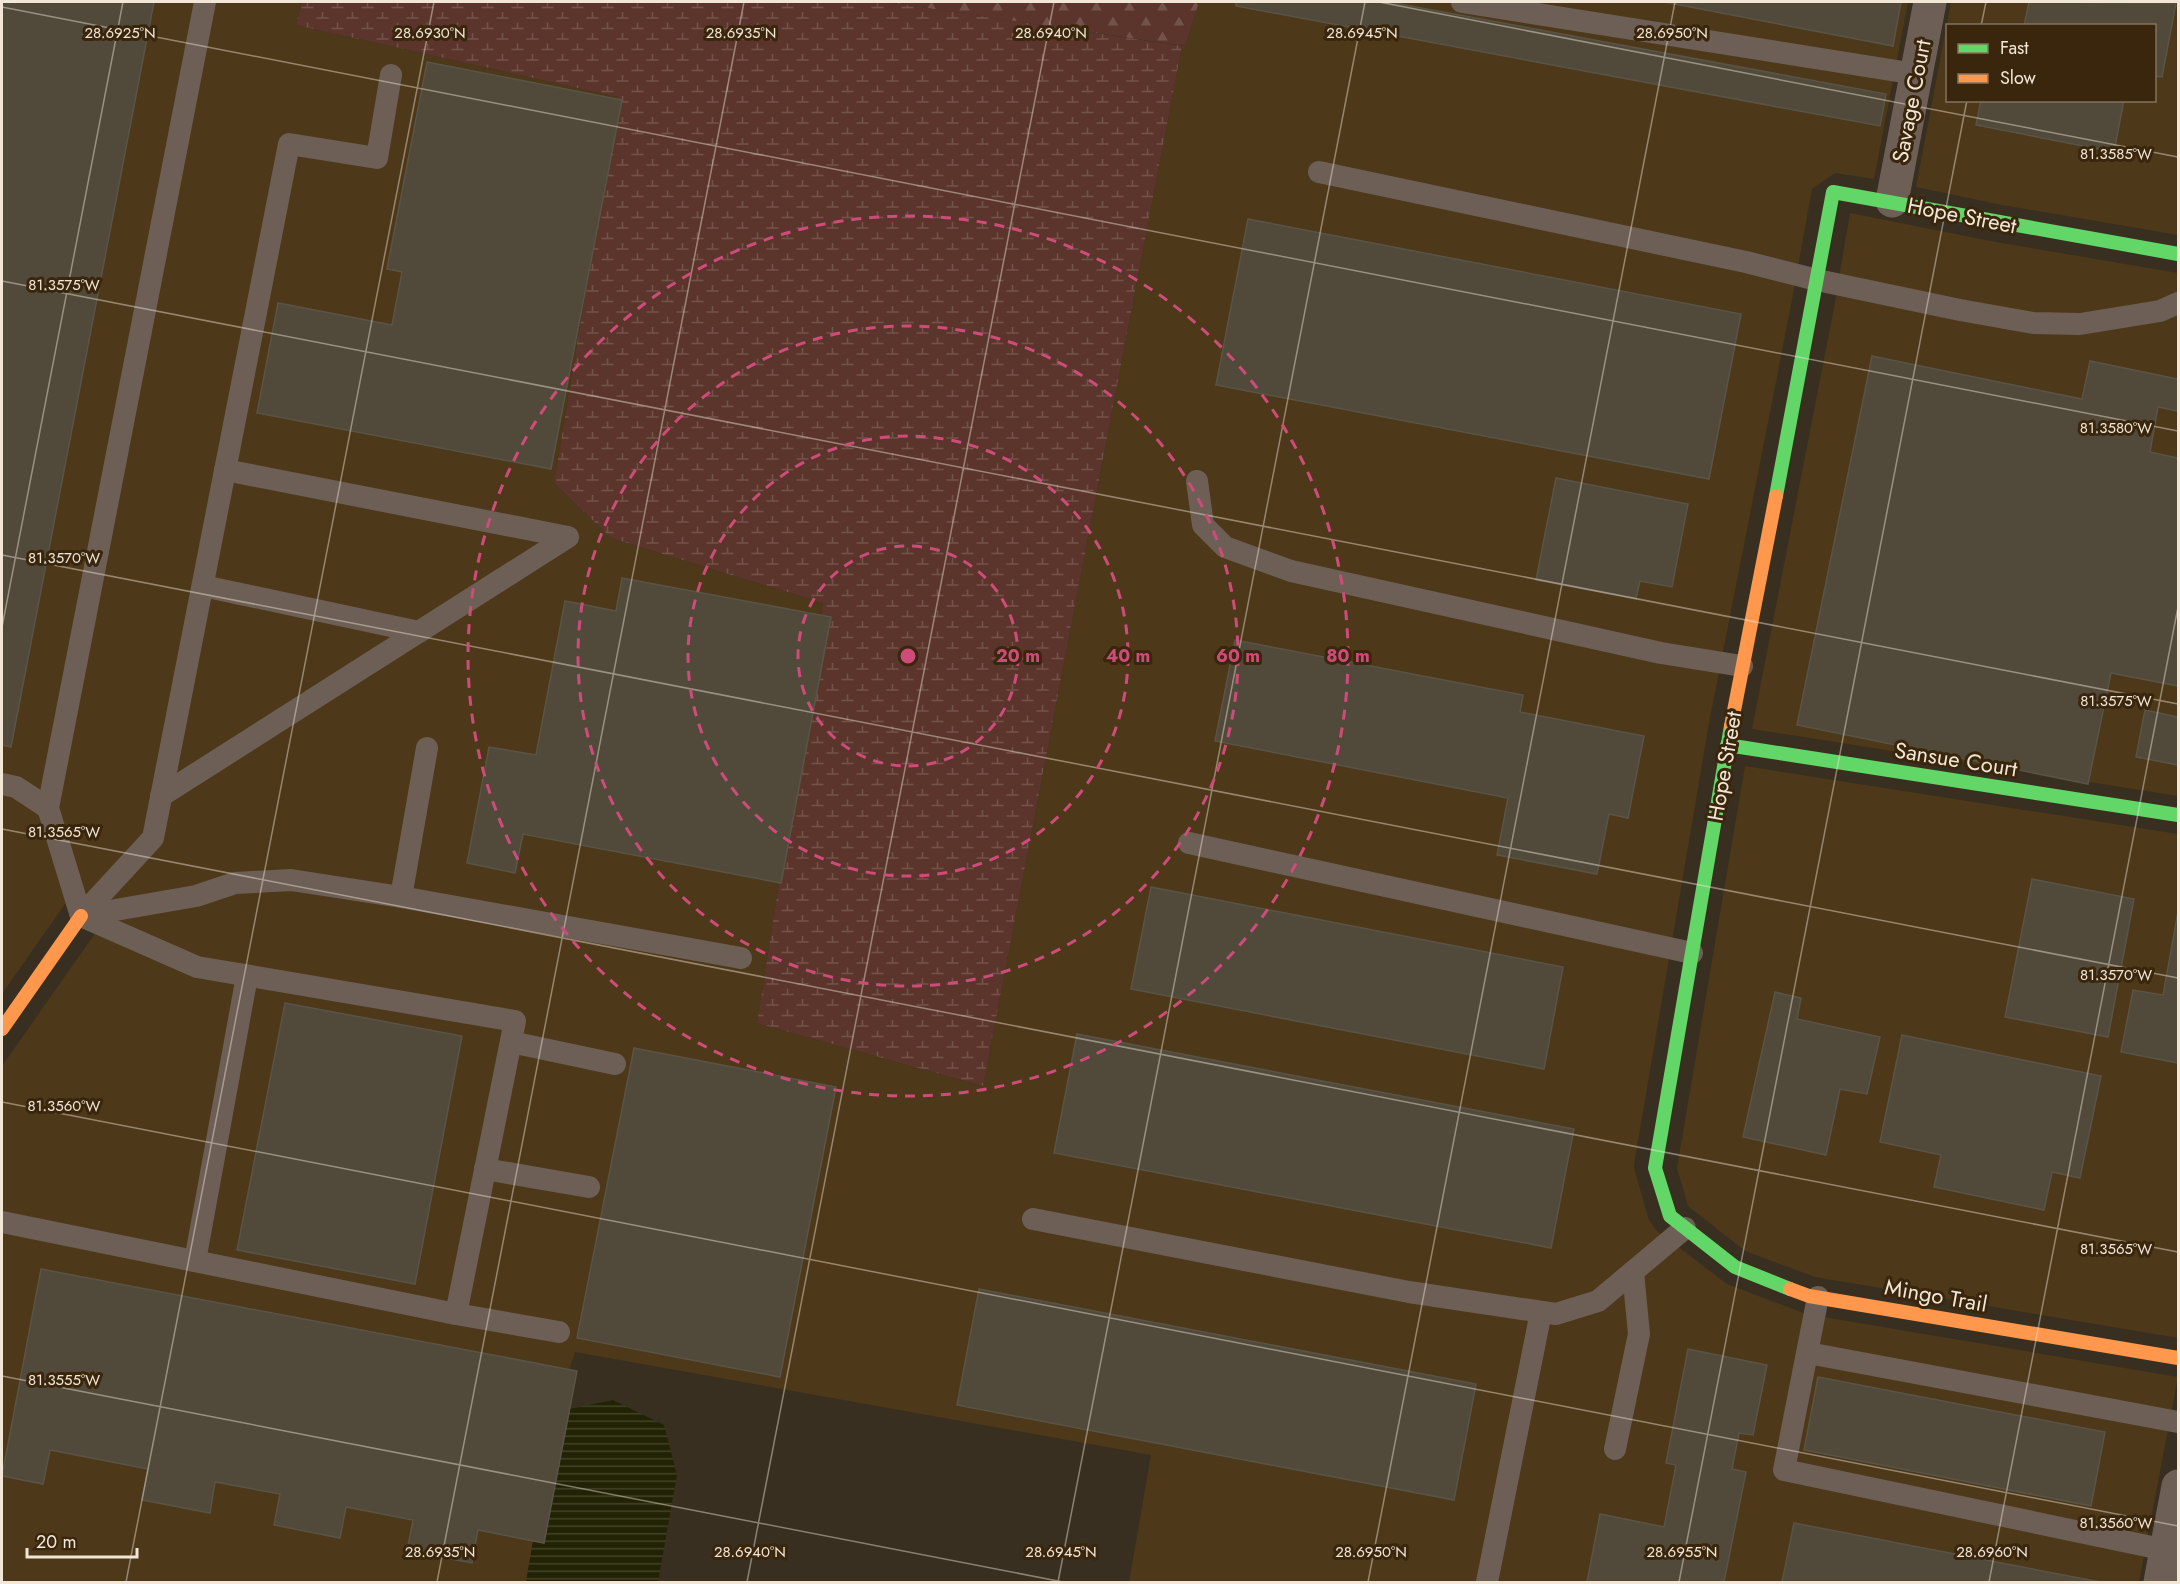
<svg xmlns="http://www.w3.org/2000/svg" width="2180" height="1584" font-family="Jost,sans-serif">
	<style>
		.built { fill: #4d3819; fill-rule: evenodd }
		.forest { fill: url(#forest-firs) }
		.wetland { fill: url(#wetland-marsh) }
		.water { fill: url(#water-rules) }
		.building { fill: #514a3a; stroke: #5a5447; stroke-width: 1.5 }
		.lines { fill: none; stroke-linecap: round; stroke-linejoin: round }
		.lane { stroke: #6d5f55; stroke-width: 22 }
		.street { stroke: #6d5f55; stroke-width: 33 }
		.fast { stroke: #63d668; stroke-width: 14 }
		.slow { stroke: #ff974d; stroke-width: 14 }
		.ticks { fill: none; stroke: #f2e6d7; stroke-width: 1.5; stroke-opacity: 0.45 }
		.ring { fill: none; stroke: #ce4c7a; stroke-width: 3; stroke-dasharray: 10 8 }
		.labels { text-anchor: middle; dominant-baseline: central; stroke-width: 6; stroke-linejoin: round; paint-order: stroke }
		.street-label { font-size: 22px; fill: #f2e6d7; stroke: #39260c }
		.ticks-label { font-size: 15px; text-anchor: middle; fill: #f2e6d7; stroke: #39260c; stroke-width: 6; stroke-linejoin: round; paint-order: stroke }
		.centre { fill: #ce4c7a; stroke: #39260c; stroke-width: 3 }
		.ring-label { font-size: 18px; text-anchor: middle; font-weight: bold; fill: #ce4c7a; stroke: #39260c; stroke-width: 6; stroke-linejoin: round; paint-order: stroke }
	</style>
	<defs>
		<pattern id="forest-firs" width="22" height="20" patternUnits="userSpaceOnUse" patternTransform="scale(1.5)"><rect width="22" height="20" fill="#5b352c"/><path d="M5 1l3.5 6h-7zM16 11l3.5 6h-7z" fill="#73524a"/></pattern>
		<pattern id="wetland-marsh" width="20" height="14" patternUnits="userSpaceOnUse" patternTransform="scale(1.5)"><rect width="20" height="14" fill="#5b352c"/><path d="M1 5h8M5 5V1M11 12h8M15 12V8" fill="none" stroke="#73524a"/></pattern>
		<pattern id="water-rules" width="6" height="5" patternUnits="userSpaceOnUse" patternTransform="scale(1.5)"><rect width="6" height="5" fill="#212304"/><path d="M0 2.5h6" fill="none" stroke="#424328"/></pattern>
	</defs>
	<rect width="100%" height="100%" fill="#382f20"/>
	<!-- built -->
	<g class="built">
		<path d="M 2,2 L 302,2 L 296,25 L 618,97 L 554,483 L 611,538 L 823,603 L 757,1023 L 983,1086 L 1182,46 L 1185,46 L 1199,2 L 1908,2 L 1874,179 L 1835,173 L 1812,189 L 1792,300 L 1709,723 L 1634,1165 L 1635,1172 L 1649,1220 L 1656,1230 L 1727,1284 L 1806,1314 L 2178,1377 L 2139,1582 L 1129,1582 L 1151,1455 L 575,1352 L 555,1412 L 526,1582 L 2,1582 L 2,1066 L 110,912 L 74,891 L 2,994 Z"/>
		<path d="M 1951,2 L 2178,2 L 2178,235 L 2002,205 L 1916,187 ZM 1948,26 L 2154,26 L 2154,100 L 1948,100 Z"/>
		<path d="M 1850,213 L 1996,242 L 2178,273 L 2178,796 L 1752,729 L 1834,308 Z"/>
		<path d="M 1745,766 L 2178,834 L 2178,1338 L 1815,1277 L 1745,1251 L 1688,1206 L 1677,1168 Z"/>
	</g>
	<!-- forest -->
	<path class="forest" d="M 886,2 L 1199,2 L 1185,46 Z"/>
	<!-- wetland -->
	<path class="wetland" d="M 302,2 L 886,2 L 1182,46 L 983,1086 L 757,1023 L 823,603 L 611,538 L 554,483 L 618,97 L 296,25 Z"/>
	<!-- water -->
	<path class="water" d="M 613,1400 L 664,1425 L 677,1475 L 658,1582 L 526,1582 L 555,1412 Z"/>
	<!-- building -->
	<g class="building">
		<path d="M 2,2 L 154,2 L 11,747 L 2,745 Z"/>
		<path d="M 1236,2 L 1389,2 L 1886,94 L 1880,126 L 1236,6 Z"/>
		<path d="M 1664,2 L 1901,2 L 1893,46 Z"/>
		<path d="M 2029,2 L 2176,3 L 2162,77 L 2154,76 L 2154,26 L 2024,26 Z"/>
		<path d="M 427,62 L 622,100 L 551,469 L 257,413 L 278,303 L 392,325 L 402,272 L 387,269 Z"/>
		<path d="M 1981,100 L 2124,100 L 2114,152 L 1976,125 Z"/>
		<path d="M 1248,219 L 1741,314 L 1709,479 L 1216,385 Z"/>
		<path d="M 1872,356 L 2082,399 L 2090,361 L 2178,379 L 2178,411 L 2158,407 L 2150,452 L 2178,458 L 2178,686 L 2111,673 L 2088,784 L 1797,725 Z"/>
		<path d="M 1556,478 L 1688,504 L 1672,587 L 1640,581 L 1636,599 L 1536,580 Z"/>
		<path d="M 622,578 L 831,617 L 781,883 L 523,834 L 515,873 L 467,863 L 489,747 L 536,755 L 565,601 L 616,611 Z"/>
		<path d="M 1235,640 L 1523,695 L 1520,712 L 1644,736 L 1628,818 L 1609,814 L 1597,874 L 1497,855 L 1508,798 L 1215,741 Z"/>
		<path d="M 2145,710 L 2178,717 L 2178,765 L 2136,757 Z"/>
		<path d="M 2032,879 L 2134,899 L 2108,1037 L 2005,1017 Z"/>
		<path d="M 1151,887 L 1563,967 L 1544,1069 L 1131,989 Z"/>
		<path d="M 2178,912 L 2178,1063 L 2121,1052 L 2133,990 L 2163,995 Z"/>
		<path d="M 1775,992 L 1801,998 L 1797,1019 L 1880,1037 L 1867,1094 L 1840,1089 L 1826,1155 L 1743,1137 Z"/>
		<path d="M 285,1003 L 462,1036 L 415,1284 L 237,1250 Z"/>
		<path d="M 1077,1034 L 1574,1129 L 1551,1248 L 1054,1153 Z"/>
		<path d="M 1902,1035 L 2101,1076 L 2080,1178 L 2052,1172 L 2044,1210 L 1934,1187 L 1941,1155 L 1880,1142 Z"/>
		<path d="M 634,1048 L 836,1087 L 780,1377 L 577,1338 Z"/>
		<path d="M 41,1269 L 577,1371 L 544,1543 L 478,1530 L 472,1563 L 407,1551 L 413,1520 L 346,1507 L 340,1538 L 274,1525 L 280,1494 L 215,1482 L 210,1513 L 142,1500 L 148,1469 L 50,1450 L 43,1484 L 2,1476 Z"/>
		<path d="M 979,1289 L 1476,1384 L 1454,1500 L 957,1405 Z"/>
		<path d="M 1688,1349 L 1767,1365 L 1753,1435 L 1739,1433 L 1732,1469 L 1746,1472 L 1724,1582 L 1587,1582 L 1600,1514 L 1664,1527 L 1676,1465 L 1666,1463 Z"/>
		<path d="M 1818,1377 L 2105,1432 L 2091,1506 L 1804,1450 Z"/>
		<path d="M 1794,1523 L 2100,1582 L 1782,1582 Z"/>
	</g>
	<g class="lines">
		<!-- lane -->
		<g class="lane">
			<path d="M 1462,2 L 1916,74"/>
			<path d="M 1319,172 L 1746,262 L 1817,280 L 1960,310 L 2033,323 L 2080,324 L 2160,311 L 2178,303"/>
			<path d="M 1197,481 L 1203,525 L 1225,547 L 1291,571 L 1661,653 L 1742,666"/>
			<path d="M 203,586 L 419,632"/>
			<path d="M 2,784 L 16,787 L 48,808"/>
			<path d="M 161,796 L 568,537 L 225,470"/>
			<path d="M 1189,843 L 1692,953"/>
			<path d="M 401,897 L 741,958"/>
			<path d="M 81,916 L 153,838 L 289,144 L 377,158 L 391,75"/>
			<path d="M 81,916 L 196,896 L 235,883 L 291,880 L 401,897 L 427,748"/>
			<path d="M 511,1042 L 615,1064"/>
			<path d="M 485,1169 L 589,1187"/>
			<path d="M 1033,1219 L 1409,1292 L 1556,1314 L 1598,1301 L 1685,1228"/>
			<path d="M 2,1222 L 456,1314 L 515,1021 L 197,967 L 81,916 L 48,808 L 205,2"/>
			<path d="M 195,1261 L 247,976"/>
			<path d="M 1818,1297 L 1784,1470 L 2166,1550"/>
			<path d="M 456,1314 L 559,1332"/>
			<path d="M 1808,1353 L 2178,1422"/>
			<path d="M 1615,1449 L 1639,1334 L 1633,1272"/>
			<path d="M 1487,1582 L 1541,1312"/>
		</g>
		<!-- street -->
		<g class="street">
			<path d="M 1892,201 L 1930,2"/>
			<path d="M 2160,1582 L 2178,1486"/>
		</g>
		<!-- fast -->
		<g class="fast">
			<path d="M 1776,496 L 1833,192 L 2178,254"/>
			<path d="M 1731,726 L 1655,1168 L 1670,1216 L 1735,1267 L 1790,1289"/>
			<path d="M 1727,745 L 2178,815"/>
		</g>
		<!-- slow -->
		<g class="slow">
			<path d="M 1731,726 L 1776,496"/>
			<path d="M 2,1029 L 81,916"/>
			<path d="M 1790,1289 L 1809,1296 L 2178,1358"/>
		</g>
	</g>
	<!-- ticks -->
	<path class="ticks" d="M 1379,2 L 2178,157M 2,7 L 2178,431M 1981,26 L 1986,2M 2,281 L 2178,704M 2,555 L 2178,978M 2,627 L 123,2M 2,829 L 2178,1252M 2,1102 L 2178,1526M 2,1376 L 1063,1582M 126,1582 L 434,2M 437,1582 L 744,2M 747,1582 L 1054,2M 1058,1582 L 1365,2M 1368,1582 L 1675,2M 1679,1582 L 1967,100M 1989,1582 L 2178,607"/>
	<!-- distance rings -->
	<g class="ring">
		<circle cx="908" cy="656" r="110"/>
		<circle cx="908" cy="656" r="220"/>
		<circle cx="908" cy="656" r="330"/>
		<circle cx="908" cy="656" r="440"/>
	</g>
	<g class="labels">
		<!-- street labels -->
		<g class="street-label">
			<text transform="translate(1911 101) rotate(-79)">Savage Court</text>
			<text transform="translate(1962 215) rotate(11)">Hope Street</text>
			<text transform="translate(1956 759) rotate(9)">Sansue Court</text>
			<text transform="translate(1724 766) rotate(-80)">Hope Street</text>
			<text transform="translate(1936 1295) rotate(10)">Mingo Trail</text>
		</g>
	</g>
	<g class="ticks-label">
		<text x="120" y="38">28.6925°N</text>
		<text x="430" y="38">28.6930°N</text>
		<text x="741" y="38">28.6935°N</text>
		<text x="1051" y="38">28.6940°N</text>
		<text x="1362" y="38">28.6945°N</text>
		<text x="1672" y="38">28.6950°N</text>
		<text x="2116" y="159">81.3585°W</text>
		<text x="64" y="290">81.3575°W</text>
		<text x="2116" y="433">81.3580°W</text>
		<text x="64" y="563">81.3570°W</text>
		<text x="2116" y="706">81.3575°W</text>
		<text x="64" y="837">81.3565°W</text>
		<text x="2116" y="980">81.3570°W</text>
		<text x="64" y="1111">81.3560°W</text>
		<text x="2116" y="1254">81.3565°W</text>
		<text x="64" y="1385">81.3555°W</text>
		<text x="2116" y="1528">81.3560°W</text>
		<text x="440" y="1557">28.6935°N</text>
		<text x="750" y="1557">28.6940°N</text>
		<text x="1061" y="1557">28.6945°N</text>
		<text x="1371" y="1557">28.6950°N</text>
		<text x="1682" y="1557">28.6955°N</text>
		<text x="1992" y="1557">28.6960°N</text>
	</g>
	<circle cx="908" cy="656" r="9" class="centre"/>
	<g class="ring-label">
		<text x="1018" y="662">20 m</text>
		<text x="1128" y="662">40 m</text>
		<text x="1238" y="662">60 m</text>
		<text x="1348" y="662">80 m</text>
	</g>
	<!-- border -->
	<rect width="2180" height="1584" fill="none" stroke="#f2e6d7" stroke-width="6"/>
	<!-- legend -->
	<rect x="1946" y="24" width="210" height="78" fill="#39260c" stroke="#83735d" stroke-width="1.5"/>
	<rect x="1958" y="44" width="30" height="9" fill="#63d668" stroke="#83735d" stroke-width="1.5"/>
	<text x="2000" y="54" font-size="18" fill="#f2e6d7">Fast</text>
	<rect x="1958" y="74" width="30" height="9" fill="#ff974d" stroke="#83735d" stroke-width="1.5"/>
	<text x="2000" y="84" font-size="18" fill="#f2e6d7">Slow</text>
	<!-- scale -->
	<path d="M27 1548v9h110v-9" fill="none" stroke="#f2e6d7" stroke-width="3"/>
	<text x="36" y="1548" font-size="18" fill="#f2e6d7" stroke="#39260c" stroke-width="4.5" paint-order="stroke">20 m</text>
</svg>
